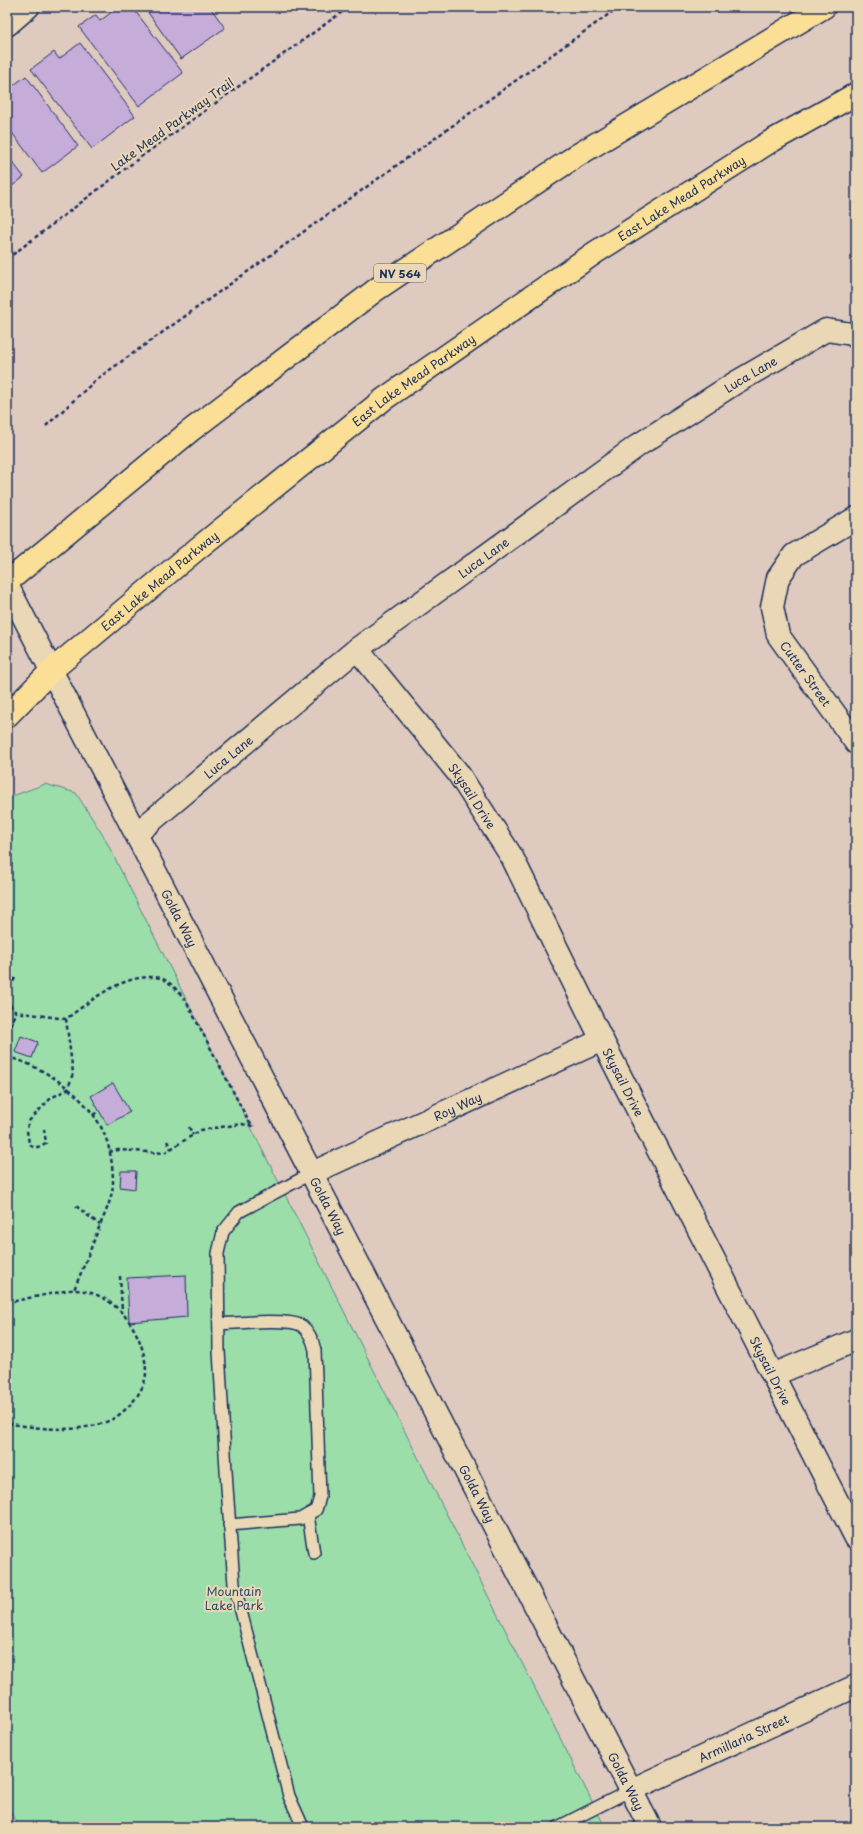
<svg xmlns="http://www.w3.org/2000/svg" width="863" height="1834" font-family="'Playpen Sans',sans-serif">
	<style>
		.green { fill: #9bdeaa; stroke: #5b8684 }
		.building { fill: #c6acd9; stroke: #1b2f5e }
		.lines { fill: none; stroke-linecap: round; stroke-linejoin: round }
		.lane-casing { stroke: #1b2f5e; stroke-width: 14 }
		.street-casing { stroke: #1b2f5e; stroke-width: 25 }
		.primary-casing { stroke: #1b2f5e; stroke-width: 25 }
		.path { stroke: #1b2f5e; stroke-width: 2.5; stroke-dasharray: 4 3; stroke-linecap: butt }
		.lane { stroke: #ead7b5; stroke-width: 11 }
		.street { stroke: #ead7b5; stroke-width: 22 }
		.primary { stroke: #fbdf96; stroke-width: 22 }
		.labels { text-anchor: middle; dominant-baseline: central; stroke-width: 4; stroke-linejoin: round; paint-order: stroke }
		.shield { fill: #ead7b5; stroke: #596178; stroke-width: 1 }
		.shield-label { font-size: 11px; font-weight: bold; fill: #1b2f5e }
		.street-label { font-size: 12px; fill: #1b2f5e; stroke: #ead7b5 }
		.park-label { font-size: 12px; fill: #2e4969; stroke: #ead7b5 }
	</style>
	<rect width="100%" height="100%" fill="#dfcac0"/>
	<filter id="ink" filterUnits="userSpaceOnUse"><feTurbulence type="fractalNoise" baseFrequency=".025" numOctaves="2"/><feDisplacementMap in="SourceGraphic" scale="8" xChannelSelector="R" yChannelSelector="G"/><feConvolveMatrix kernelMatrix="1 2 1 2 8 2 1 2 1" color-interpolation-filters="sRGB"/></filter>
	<g filter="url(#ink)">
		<!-- green -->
		<path class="green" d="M 45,784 L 76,793 L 104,837 L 605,1827 L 18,1827 L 7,1805 L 7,798 Z"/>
		<!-- building -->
		<g class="building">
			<path d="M 118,7 L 132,7 L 183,73 L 139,106 L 79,27 L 96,15 L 100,21 Z"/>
			<path d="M 144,7 L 210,7 L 225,28 L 181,59 Z"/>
			<path d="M 80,43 L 135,116 L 92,149 L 31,69 L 54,52 L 59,59 Z"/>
			<path d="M 26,76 L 78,146 L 42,173 L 7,126 L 7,90 Z"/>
			<path d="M 7,155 L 24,177 L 7,190 Z"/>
			<path d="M 21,1036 L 38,1042 L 32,1058 L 15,1052 Z"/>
			<path d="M 113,1083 L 130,1112 L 107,1125 L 91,1096 Z"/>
			<path d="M 121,1171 L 136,1171 L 135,1189 L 120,1187 Z"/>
			<path d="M 186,1275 L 187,1317 L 129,1322 L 127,1278 Z"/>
		</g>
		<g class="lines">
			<defs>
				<g id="lane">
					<path d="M 219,1324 C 235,1323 290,1318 302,1326 C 310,1332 313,1341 315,1350 L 320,1497 L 316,1510 L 300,1519 L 229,1525"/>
					<path d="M 308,1515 L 314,1553"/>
					<path d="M 303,1827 L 289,1796 L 234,1584 L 227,1487 L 219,1351 L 218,1253 L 223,1232 L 239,1212 L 312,1173"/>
					<path d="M 558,1827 L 631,1790"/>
				</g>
				<g id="street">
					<path d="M 7,25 L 28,7"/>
					<path id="s1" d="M 856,518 L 794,555 L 778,578 L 772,607 L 778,635 L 856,743"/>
					<path id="s2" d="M 7,585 L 650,1827"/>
					<path id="s3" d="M 357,649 L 458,773 L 512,857 L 602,1040 L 856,1538"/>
					<path id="s4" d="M 137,833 L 357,649 L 640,444 L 735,383 L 826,330 L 852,334 L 856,337"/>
					<path id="s5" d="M 312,1173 L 602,1040"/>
					<path d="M 773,1375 L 856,1340"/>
					<path id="s6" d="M 631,1790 L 856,1686"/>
				</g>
				<g id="primary">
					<path d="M 7,582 L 190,431 L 377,289 L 576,156 L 824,7"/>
					<path id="s7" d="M 7,716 L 52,670 L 197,549 L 384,399 L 596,252 L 768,143 L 856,94"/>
				</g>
			</defs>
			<!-- lane casing -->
			<use href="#lane" class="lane-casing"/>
			<!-- street casing -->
			<use href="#street" class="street-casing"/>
			<!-- primary casing -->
			<use href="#primary" class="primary-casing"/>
			<!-- path -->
			<g class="path">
				<path d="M 7,259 L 142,156 L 349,7"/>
				<path d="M 46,426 L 97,379 L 619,7"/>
				<path d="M 15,978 C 8,990 4,1002 16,1012 L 66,1019"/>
				<path d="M 7,1032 L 16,1012"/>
				<path d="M 7,1057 C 44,1065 92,1100 105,1136 C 111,1151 113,1168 113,1184 C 112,1198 106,1212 100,1225 C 92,1246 83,1268 74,1290"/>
				<path d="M 93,1115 L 99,1111"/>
				<path d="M 189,1127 L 193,1135"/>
				<path d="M 44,1129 L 46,1143 L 38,1147 L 33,1147 L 29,1143 L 27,1131 L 28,1122 L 51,1098 L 68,1089 L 73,1073 L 66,1019 C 90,1001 118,978 149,977 C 152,977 157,977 161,978 C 172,983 179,992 186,1001 L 249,1122 L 254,1126"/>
				<path d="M 167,1141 L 171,1149"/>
				<path d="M 109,1152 L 118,1150 L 164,1153 L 201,1130 L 242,1124 L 253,1126"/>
				<path d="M 76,1206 L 100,1225"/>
				<path d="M 120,1276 L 122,1311"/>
				<path d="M 7,1303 C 23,1299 39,1296 55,1293 C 61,1292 69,1289 76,1290 C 117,1293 145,1333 146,1372 C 146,1392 123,1416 106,1422 C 76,1433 38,1429 7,1423"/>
			</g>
			<!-- lane -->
			<use href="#lane" class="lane"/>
			<!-- street -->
			<use href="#street" class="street"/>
			<!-- primary -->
			<use href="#primary" class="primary"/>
		</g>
	</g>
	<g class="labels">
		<!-- shield labels -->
		<rect class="shield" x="374" y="264" width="52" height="18" rx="3"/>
		<g class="shield-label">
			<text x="400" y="273">NV 564</text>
		</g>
		<!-- street labels -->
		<g class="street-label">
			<text transform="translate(172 124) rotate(-36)">Lake Mead Parkway Trail</text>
			<text stroke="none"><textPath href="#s7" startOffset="852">East Lake Mead Parkway</textPath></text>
			<text stroke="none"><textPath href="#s4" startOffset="767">Luca Lane</textPath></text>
			<text stroke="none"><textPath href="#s7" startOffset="528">East Lake Mead Parkway</textPath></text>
			<text stroke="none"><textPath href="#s4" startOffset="443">Luca Lane</textPath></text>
			<text stroke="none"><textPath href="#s7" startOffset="204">East Lake Mead Parkway</textPath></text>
			<text stroke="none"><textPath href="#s1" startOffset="206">Cutter Street</textPath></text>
			<text stroke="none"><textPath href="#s4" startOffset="119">Luca Lane</textPath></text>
			<text stroke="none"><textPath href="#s3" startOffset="187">Skysail Drive</textPath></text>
			<text stroke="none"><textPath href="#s2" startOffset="375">Golda Way</textPath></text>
			<text stroke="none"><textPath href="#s3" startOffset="511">Skysail Drive</textPath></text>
			<text stroke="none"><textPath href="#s5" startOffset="160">Roy Way</textPath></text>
			<text stroke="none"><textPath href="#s2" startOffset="699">Golda Way</textPath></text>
			<text stroke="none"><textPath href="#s3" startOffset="835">Skysail Drive</textPath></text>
			<text stroke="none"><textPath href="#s2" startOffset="1023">Golda Way</textPath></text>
			<text stroke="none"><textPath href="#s6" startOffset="124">Armillaria Street</textPath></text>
			<text stroke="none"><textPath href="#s2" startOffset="1347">Golda Way</textPath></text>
		</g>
		<!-- park labels -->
		<g class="park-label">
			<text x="234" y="1591">Mountain<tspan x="234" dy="14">Lake Park</tspan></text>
		</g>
	</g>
	<!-- margin -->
	<rect width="863" height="1834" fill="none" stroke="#ead7b5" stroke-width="24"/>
	<rect x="12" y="12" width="839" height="1810" fill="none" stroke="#1b2f5e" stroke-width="1.5" filter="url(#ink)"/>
</svg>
